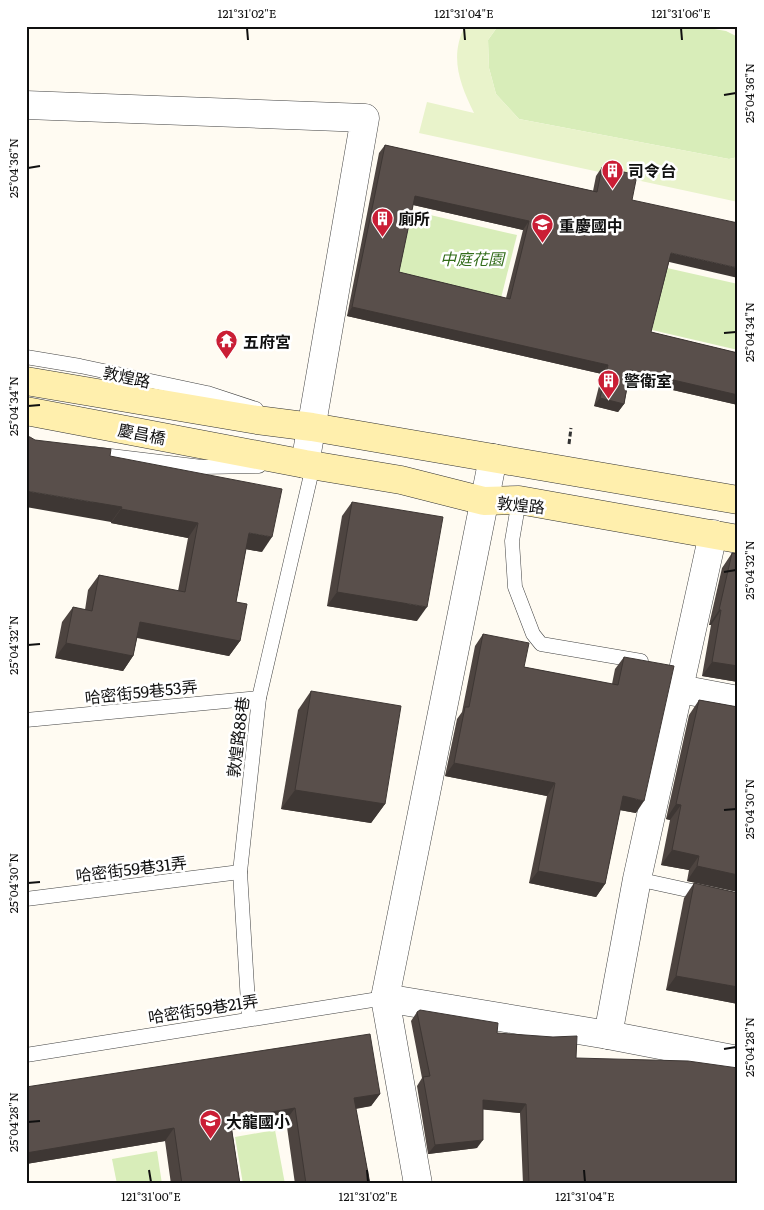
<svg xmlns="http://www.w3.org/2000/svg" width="764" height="1210" font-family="Literata,'Noto Sans TC',serif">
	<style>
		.green { fill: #d8edb9 }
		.pitch { fill: #e9f3cb }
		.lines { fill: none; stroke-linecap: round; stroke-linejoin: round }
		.lane-casing { stroke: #434343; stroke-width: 15 }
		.street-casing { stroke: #434343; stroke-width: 29 }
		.secondary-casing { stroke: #323232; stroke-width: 29 }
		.path { stroke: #323232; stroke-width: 3; stroke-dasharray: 5 2.5; stroke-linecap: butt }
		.lane { stroke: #fff; stroke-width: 14 }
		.street { stroke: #fff; stroke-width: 28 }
		.secondary { stroke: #ffefad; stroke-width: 28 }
		.wall { fill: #4d4440; fill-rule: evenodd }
		.shaded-wall { fill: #3e3734 }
		.building { fill: #594f4b; stroke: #3e3734; fill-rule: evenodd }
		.ticks { fill: none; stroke: #101010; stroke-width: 2 }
		.labels { text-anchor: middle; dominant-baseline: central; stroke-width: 5; stroke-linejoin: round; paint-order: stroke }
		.poi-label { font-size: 16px; font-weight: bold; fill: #101010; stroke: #fff; text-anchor: start }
		.park-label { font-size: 16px; font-style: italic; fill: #336d1b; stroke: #fff }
		.street-label { font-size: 16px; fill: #101010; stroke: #fff }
		.neatline { fill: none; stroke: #101010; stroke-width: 2 }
		.ticks-label { font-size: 12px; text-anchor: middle; fill: #101010 }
	</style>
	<rect width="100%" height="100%" fill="#fffbf2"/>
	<!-- green -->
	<g class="green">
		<path d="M 498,26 L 697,26 L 726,31 L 738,37 L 738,157 L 729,159 L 519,119 L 496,94 L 489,68 L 488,40 Z"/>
		<path d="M 413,211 L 517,235 L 501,298 L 398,272 Z"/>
		<path d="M 667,268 L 738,284 L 738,350 L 652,330 Z"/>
		<path d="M 275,1130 L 285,1184 L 243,1184 L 235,1137 Z"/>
		<path d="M 157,1151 L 162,1184 L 117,1184 L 112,1159 Z"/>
	</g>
	<!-- pitch -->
	<path class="pitch" d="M 465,26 L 498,26 L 488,40 L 489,68 L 496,94 L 519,119 L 729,159 L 738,157 L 738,202 L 419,133 L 427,102 L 474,113 C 460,84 449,57 465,26 Z"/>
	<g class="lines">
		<defs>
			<g id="lane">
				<path d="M 26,357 L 80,366 L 207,393 L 256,409"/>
				<path d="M 94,454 L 202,467 L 259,466"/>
				<path d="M 519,500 L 512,541 L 515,587 L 533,634 L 541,644 L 641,661"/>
				<path d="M 26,720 L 259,698"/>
				<path d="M 637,879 L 738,901"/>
				<path d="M 26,899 L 240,872"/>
				<path d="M 249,1019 L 240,872 L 259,698 L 313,466"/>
				<path d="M 26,1055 L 385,998"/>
			</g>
			<g id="street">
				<path d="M 26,105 L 365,118 L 305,464"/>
				<path d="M 680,689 L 738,700"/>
				<path d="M 385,998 L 608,1035 L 738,1060"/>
				<path d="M 608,1035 L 637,879 L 713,534"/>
				<path d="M 418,1184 L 385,998 L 493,458"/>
			</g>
			<g id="secondary">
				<path d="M 26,381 L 257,420 L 312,427 L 738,500"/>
				<path d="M 26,411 L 305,464 L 401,480 L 484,501 L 519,500 L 738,539"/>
			</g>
		</defs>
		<!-- lane casing -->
		<use href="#lane" class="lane-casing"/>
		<!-- street casing -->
		<use href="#street" class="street-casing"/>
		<!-- secondary casing -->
		<use href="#secondary" class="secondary-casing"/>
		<!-- path -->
		<path class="path" d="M 569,444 L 571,428"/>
		<!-- lane -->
		<use href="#lane" class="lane"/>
		<!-- street -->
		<use href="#street" class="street"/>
		<!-- secondary -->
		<use href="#secondary" class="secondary"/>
	</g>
	<!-- wall -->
	<g class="wall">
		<path d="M 385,145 L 593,191 L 596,176 L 602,167 L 632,200 L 669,262 L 651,332 L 738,353 L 738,405 L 629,380 L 624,404 L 618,412 L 594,406 L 602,374 L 347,316 L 379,153 ZM 413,205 L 523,230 L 506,298 L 399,272 Z"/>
		<path d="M 35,440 L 110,456 L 262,552 L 246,549 L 236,602 L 240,641 L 229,656 L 137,638 L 133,656 L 123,671 L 55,658 L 62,622 L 73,607 L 85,610 L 88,590 L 99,575 L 178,591 L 188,538 L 111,523 L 111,522 Z"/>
		<path d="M 352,502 L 417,621 L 327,606 L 342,516 Z"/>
		<path d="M 732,553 L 738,554 L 738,682 L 702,676 L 711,625 L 709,625 L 722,568 Z"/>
		<path d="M 483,634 L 524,667 L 612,684 L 615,669 L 624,657 L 636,813 L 620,810 L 605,884 L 596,897 L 529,883 L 547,796 L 445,776 L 457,719 L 462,712 L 475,646 Z"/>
		<path d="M 311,691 L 385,804 L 371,823 L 281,809 L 298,710 Z"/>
		<path d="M 699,700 L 738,707 L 738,892 L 687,881 L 689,870 L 661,865 L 670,820 L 666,819 L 689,715 Z"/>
		<path d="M 694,883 L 738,893 L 738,1004 L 666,990 L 684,898 Z"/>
		<path d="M 417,1012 L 497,1033 L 576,1058 L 738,1184 L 523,1184 L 520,1113 L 483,1109 L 477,1148 L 428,1154 L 417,1086 L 422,1078 L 411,1021 Z"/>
		<path d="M 26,1087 L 380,1094 L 371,1106 L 356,1109 L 370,1184 L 295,1184 L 286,1120 L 232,1130 L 240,1184 L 171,1184 L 165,1141 L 26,1164 Z"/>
	</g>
	<!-- shaded-wall -->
	<g class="shaded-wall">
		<path d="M 415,196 L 529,221 L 523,230 L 409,204 Z"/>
		<path d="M 671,253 L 738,268 L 738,278 L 665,261 Z"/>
		<path d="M 352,307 L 608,365 L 602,374 L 347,316 Z"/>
		<path d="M 630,370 L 738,395 L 738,405 L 625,379 Z"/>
		<path d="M 600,398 L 624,404 L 618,412 L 594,406 Z"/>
		<path d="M 26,491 L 122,507 L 111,522 L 26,507 Z"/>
		<path d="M 121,509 L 198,523 L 188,538 L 111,523 Z"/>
		<path d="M 249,533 L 272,537 L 262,552 L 239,548 Z"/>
		<path d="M 337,592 L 427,607 L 417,621 L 327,606 Z"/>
		<path d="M 719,610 L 721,610 L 711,625 L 709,625 Z"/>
		<path d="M 140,622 L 240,641 L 229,656 L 130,636 Z"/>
		<path d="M 66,643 L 133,656 L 123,671 L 55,658 Z"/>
		<path d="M 712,662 L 738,666 L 738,682 L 702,676 Z"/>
		<path d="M 454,763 L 555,783 L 547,796 L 445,776 Z"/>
		<path d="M 295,790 L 385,804 L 371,823 L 281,809 Z"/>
		<path d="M 623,796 L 644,801 L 636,813 L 614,809 Z"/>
		<path d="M 676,804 L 681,805 L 670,820 L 666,819 Z"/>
		<path d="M 672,850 L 699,856 L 689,870 L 661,865 Z"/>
		<path d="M 697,866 L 738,875 L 738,892 L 687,881 Z"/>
		<path d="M 538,871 L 605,884 L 596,897 L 529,883 Z"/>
		<path d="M 676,976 L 738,987 L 738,1004 L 666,990 Z"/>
		<path d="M 380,1094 L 371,1106 L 345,1110 L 354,1098 Z"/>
		<path d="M 483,1100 L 526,1104 L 520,1113 L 477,1109 Z"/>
		<path d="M 295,1108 L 286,1120 L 221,1131 L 230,1119 Z"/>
		<path d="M 174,1128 L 165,1141 L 26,1164 L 26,1153 Z"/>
		<path d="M 483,1140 L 477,1148 L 428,1154 L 435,1145 Z"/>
	</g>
	<!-- building -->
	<g class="building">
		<path d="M 385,145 L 597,192 L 602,167 L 637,175 L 632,200 L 738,223 L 738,268 L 671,253 L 651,332 L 738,353 L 738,395 L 630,370 L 624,404 L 600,398 L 608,365 L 352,307 ZM 415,196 L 529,221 L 510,299 L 399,272 Z"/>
		<path d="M 26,436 L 30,437 L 35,440 L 111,449 L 110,456 L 282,489 L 272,537 L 249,533 L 236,602 L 247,604 L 240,641 L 140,622 L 133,656 L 66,643 L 73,607 L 92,611 L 99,575 L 185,592 L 198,523 L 121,509 L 122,507 L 26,491 Z"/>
		<path d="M 352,502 L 443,517 L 427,607 L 337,592 Z"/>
		<path d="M 732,553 L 738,554 L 738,666 L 712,662 L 721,610 L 719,610 Z"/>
		<path d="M 483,634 L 529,643 L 524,667 L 618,685 L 624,657 L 674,666 L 644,801 L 623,796 L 605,884 L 538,871 L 555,783 L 454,763 L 465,707 L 469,707 Z"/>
		<path d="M 311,691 L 401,706 L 385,804 L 295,790 Z"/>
		<path d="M 699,700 L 738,707 L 738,875 L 697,866 L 699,856 L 672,850 L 681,805 L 676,804 Z"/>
		<path d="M 694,883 L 738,893 L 738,987 L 676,976 Z"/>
		<path d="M 420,1010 L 498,1023 L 497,1033 L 553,1037 L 577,1036 L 576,1058 L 688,1061 L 738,1068 L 738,1184 L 529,1184 L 526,1104 L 483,1100 L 483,1140 L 435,1145 L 423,1077 L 430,1076 L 417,1012 Z"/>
		<path d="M 370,1034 L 380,1094 L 354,1098 L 370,1184 L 306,1184 L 295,1108 L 230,1119 L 240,1184 L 182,1184 L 174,1128 L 26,1153 L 26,1087 Z"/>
	</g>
	<!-- ticks -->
	<path class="ticks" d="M 247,28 L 248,40M 464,28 L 465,40M 681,28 L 682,40M 724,95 L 736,93M 28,168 L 40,166M 724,333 L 736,332M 28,406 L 40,405M 724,572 L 736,570M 28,645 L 40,644M 724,810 L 736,809M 28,883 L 40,882M 724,1049 L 736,1047M 28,1122 L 40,1121M 149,1170 L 151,1182M 367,1170 L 368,1182M 584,1170 L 585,1182"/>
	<!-- icons -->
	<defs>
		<symbol id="building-pin" viewBox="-11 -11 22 30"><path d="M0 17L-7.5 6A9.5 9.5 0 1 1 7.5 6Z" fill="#ca1e35" stroke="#fff"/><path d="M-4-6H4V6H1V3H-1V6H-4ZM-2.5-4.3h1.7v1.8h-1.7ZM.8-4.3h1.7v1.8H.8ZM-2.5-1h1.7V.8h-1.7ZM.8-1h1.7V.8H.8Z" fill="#fff"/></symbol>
		<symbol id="school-pin" viewBox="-11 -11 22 30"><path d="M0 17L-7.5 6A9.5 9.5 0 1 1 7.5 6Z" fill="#ca1e35" stroke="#fff"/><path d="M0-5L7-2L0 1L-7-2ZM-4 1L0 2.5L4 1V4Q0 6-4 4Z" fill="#fff"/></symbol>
		<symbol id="temple-pin" viewBox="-11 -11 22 30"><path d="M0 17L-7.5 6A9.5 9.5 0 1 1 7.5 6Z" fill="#ca1e35" stroke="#fff"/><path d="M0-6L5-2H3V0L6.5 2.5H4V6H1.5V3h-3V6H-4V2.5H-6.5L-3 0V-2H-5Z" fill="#fff"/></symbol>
	</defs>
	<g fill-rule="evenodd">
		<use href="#building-pin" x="600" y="158" width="25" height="34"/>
		<use href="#building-pin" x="370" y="206" width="25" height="34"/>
		<use href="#school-pin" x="530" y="212" width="25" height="34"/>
		<use href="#temple-pin" x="214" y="328" width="25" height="34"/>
		<use href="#building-pin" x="596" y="368" width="25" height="34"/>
		<use href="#school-pin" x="198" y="1108" width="25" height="34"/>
	</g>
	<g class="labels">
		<!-- poi labels -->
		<g class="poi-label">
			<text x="628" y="170">司令台</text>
			<text x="398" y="218">廁所</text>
			<text x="559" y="225">重慶國中</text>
			<text x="243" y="341">五府宮</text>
			<text x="624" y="380">警衛室</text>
			<text x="226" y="1121">大龍國小</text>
		</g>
		<!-- park labels -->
		<g class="park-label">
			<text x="472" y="258">中庭花園</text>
		</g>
		<!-- street labels -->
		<g class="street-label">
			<text transform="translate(127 376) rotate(12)">敦煌路</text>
			<text transform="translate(142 433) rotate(11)">慶昌橋</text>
			<text transform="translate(521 504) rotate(6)">敦煌路</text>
			<text transform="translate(141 691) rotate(-6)">哈密街59巷53弄</text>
			<text transform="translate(237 737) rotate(-83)">敦煌路88巷</text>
			<text transform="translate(131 868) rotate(-7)">哈密街59巷31弄</text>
			<text transform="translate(203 1008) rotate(-9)">哈密街59巷21弄</text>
		</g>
	</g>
	<!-- border -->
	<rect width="764" height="1210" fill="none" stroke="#ffffff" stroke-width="55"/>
	<rect x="28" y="28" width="708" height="1154" class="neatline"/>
	<g class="ticks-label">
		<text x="247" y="18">121°31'02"E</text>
		<text x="464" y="18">121°31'04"E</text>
		<text x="681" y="18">121°31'06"E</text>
		<text transform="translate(750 93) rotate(-90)" y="4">25°04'36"N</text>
		<text transform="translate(14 168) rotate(-90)" y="4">25°04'36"N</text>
		<text transform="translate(750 332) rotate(-90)" y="4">25°04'34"N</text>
		<text transform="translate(14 406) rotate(-90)" y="4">25°04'34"N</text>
		<text transform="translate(750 570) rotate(-90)" y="4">25°04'32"N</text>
		<text transform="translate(14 645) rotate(-90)" y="4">25°04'32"N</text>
		<text transform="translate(750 809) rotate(-90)" y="4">25°04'30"N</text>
		<text transform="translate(14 883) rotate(-90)" y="4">25°04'30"N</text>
		<text transform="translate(750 1047) rotate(-90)" y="4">25°04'28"N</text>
		<text transform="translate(14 1122) rotate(-90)" y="4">25°04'28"N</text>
		<text x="151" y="1201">121°31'00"E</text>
		<text x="368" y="1201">121°31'02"E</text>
		<text x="585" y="1201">121°31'04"E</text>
	</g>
</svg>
